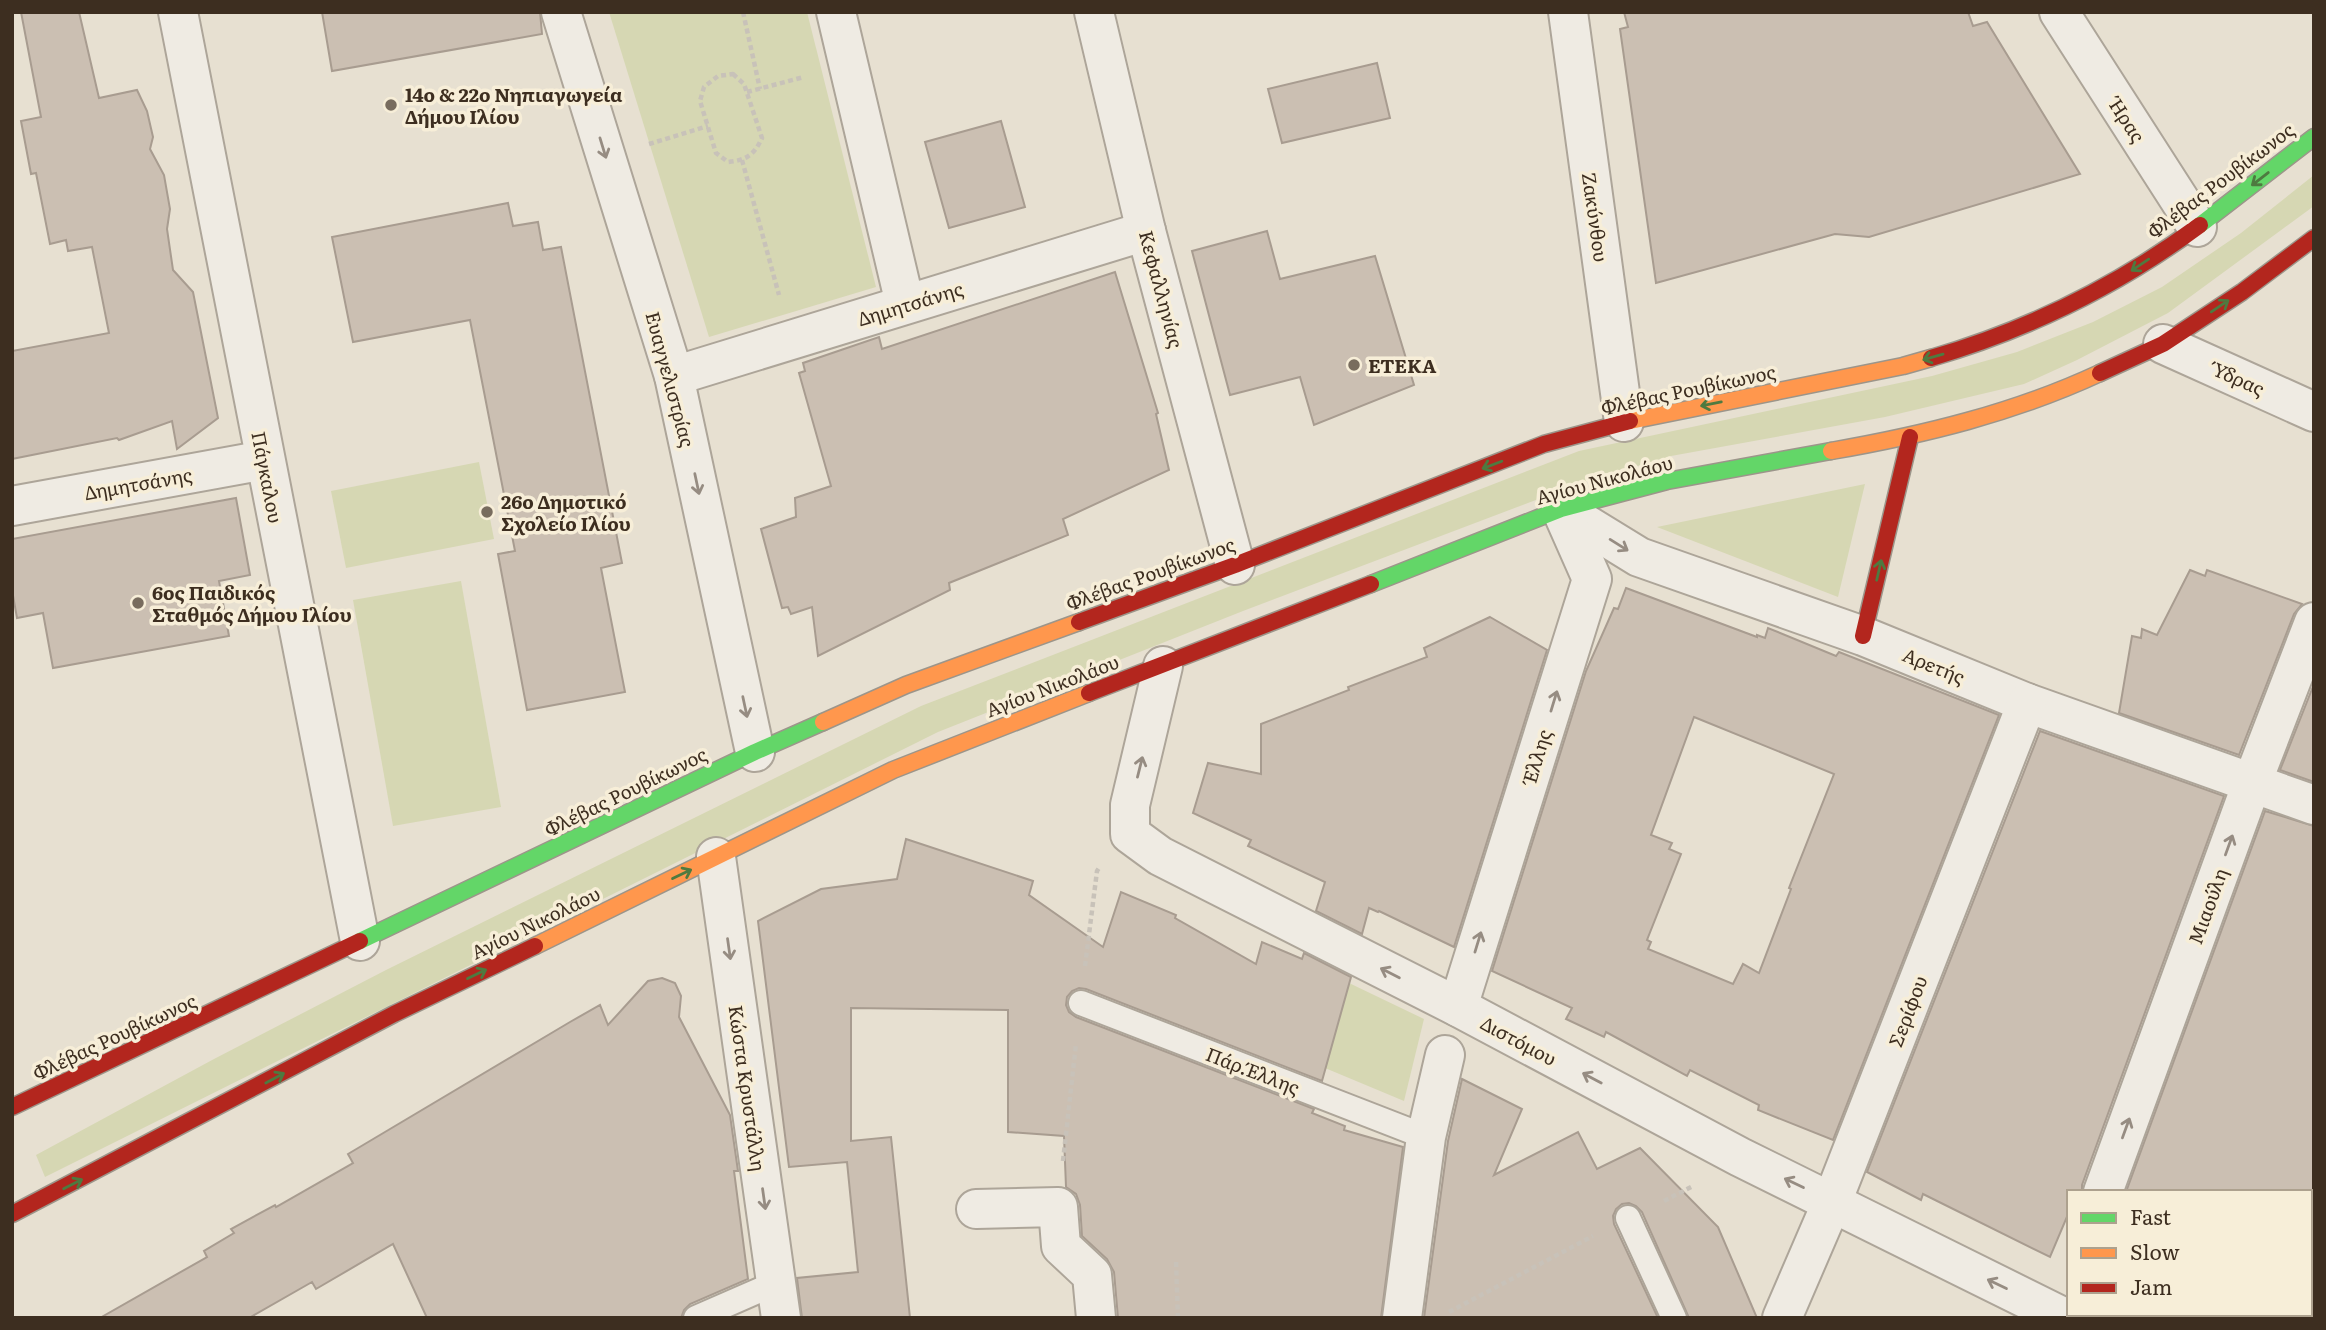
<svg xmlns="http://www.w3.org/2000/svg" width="2326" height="1330" font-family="Literata,serif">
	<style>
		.green { fill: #d6d7b3 }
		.building { fill: #cbbfb2; stroke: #a89c90; stroke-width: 2; fill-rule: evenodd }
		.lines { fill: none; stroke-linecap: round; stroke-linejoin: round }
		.lane-casing { stroke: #ada599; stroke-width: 28 }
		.street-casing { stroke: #ada599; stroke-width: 42 }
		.fast-casing { stroke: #9c958a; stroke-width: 19 }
		.slow-casing { stroke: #9c958a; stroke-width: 19 }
		.jam-casing { stroke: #9c958a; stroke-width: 19 }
		.path { stroke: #c8c2b9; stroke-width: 4.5; stroke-dasharray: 5 3.5; stroke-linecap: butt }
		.lane { stroke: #efebe3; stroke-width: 24 }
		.street { stroke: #efebe3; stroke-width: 38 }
		.fast { stroke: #63d668; stroke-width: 16 }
		.slow { stroke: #ff974d; stroke-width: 16 }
		.jam { stroke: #b3261e; stroke-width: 16 }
		.oneway { stroke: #968c82 }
		.oneway2 { stroke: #4e7a40 }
		.poi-dot { fill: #786c5e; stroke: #f7eed8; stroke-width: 2.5 }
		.labels { text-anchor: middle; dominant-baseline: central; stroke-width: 7; stroke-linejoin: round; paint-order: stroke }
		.poi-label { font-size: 19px; font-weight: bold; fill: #3d2e20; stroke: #f7eed8; text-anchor: start }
		.street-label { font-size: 19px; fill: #3d2e20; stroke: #f7eed8 }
	</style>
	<rect width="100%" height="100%" fill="#e7e0d1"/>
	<!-- green -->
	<g class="green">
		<path d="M 609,12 L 807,12 L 876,287 L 709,337 Z"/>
		<path d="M 2314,175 L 2314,206 L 2168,313 L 2077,360 L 2024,384 L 1885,417 L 1671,456 L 1578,484 L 1243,611 L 938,732 L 45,1177 L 36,1155 L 214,1059 L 386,970 L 921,706 L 1579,451 L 1932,376 L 2017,352 L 2093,322 L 2162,287 L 2241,233 Z"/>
		<path d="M 479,462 L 494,539 L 346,568 L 331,491 Z"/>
		<path d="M 1865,484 L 1838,597 L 1657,527 Z"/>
		<path d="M 461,581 L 501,807 L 393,826 L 353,600 Z"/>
		<path d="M 1349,983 L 1424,1019 L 1404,1101 L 1325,1068 Z"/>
	</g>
	<!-- building -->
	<g class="building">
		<path d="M 21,12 L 79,12 L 99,98 L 137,90 L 147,111 L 153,137 L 150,149 L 164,175 L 170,209 L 167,229 L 173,270 L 193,292 L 218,418 L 177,449 L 172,421 L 119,440 L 117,438 L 12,459 L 12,351 L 109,333 L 92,247 L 68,251 L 66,240 L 50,244 L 36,173 L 31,174 L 21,121 L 41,117 Z"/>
		<path d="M 322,12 L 540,12 L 542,34 L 332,71 Z"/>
		<path d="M 1624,12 L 1968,12 L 1973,26 L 1987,22 L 2080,174 L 1869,237 L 1835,234 L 1656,283 L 1620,29 L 1628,27 Z"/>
		<path d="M 1377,63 L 1390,118 L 1282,143 L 1268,89 Z"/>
		<path d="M 1001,121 L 1025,207 L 949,228 L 925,142 Z"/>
		<path d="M 508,203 L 513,226 L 538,222 L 543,250 L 561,247 L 622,563 L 601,568 L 625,692 L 527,710 L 498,554 L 515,551 L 470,320 L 353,342 L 332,237 Z"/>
		<path d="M 1267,231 L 1280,279 L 1375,256 L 1414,385 L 1314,425 L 1300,377 L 1230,395 L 1192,251 Z"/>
		<path d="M 1115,272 L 1158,413 L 1156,414 L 1169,470 L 1063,519 L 1068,535 L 949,583 L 950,590 L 818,656 L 812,607 L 791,614 L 788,607 L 782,608 L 761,529 L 796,517 L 795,498 L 831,486 L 799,373 L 805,371 L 803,363 L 879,337 L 882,349 Z"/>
		<path d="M 236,498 L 250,575 L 219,581 L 229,636 L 53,668 L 43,613 L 17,618 L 12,590 L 12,539 Z"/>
		<path d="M 2190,570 L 2205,576 L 2207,570 L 2302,604 L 2294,614 L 2239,755 L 2119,713 L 2132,636 L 2141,638 L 2142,629 L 2157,635 Z"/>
		<path d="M 1626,588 L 1757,637 L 1757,635 L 1765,638 L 1768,628 L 1836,656 L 1839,652 L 1999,715 L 1833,1140 L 1758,1110 L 1759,1105 L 1690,1070 L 1687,1076 L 1606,1032 L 1604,1037 L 1566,1019 L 1572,1008 L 1492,971 L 1586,671 L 1614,608 L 1618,609 ZM 1694,717 L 1834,774 L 1789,888 L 1791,889 L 1759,973 L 1743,964 L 1733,984 L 1648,949 L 1651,942 L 1647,940 L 1681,854 L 1669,849 L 1672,843 L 1651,835 Z"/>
		<path d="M 1490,617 L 1547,650 L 1454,947 L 1379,911 L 1378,912 L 1369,908 L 1362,934 L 1316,911 L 1325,882 L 1248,846 L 1251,840 L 1193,813 L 1208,763 L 1261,774 L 1261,724 L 1349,690 L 1348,687 L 1427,657 L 1424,648 Z"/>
		<path d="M 2314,684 L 2314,782 L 2280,770 Z"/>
		<path d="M 2040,731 L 2224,796 L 2082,1185 L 2082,1192 L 2069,1192 L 2069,1212 L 2050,1257 L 1923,1194 L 1921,1200 L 1867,1172 Z"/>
		<path d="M 2265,811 L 2314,826 L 2314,1192 L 2126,1192 Z"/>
		<path d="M 906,839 L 1033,881 L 1029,895 L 1103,947 L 1121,892 L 1176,915 L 1175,918 L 1256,964 L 1262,942 L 1302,959 L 1304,953 L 1351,977 L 1322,1081 L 1086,989 L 1079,988 L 1072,991 L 1067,997 L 1066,1005 L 1069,1012 L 1076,1017 L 1314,1109 L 1312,1113 L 1345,1126 L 1344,1130 L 1403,1147 L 1381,1318 L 1118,1318 L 1114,1272 L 1107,1259 L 1082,1236 L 1080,1205 L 1076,1194 L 1066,1187 L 1064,1136 L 1008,1132 L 1008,1010 L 851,1008 L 851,1141 L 891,1137 L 910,1318 L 802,1318 L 797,1278 L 858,1272 L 847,1162 L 789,1167 L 758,921 L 821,889 L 897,879 Z"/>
		<path d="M 662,978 L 675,983 L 681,996 L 679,1017 L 730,1115 L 738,1171 L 734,1171 L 748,1279 L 690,1304 L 684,1310 L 681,1318 L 427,1318 L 393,1244 L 316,1289 L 312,1282 L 249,1318 L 100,1318 L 207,1257 L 204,1251 L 234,1233 L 231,1229 L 275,1205 L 276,1207 L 353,1163 L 348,1154 L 570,1022 L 600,1005 L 608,1025 L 648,981 Z"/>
		<path d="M 1462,1079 L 1522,1109 L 1494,1175 L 1578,1132 L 1597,1169 L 1640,1148 L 1718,1227 L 1757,1318 L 1689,1318 L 1642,1212 L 1636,1206 L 1629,1203 L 1622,1204 L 1616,1209 L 1613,1216 L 1614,1224 L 1658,1318 L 1424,1318 L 1448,1141 Z"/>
	</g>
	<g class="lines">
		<defs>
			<g id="lane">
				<path d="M 1081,1003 L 1426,1137"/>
				<path d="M 1628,1218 L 1674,1318"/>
				<path d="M 696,1318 L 776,1283"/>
			</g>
			<g id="street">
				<path d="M 178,12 L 360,941"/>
				<path d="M 561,12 L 674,376 L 755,752"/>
				<path d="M 836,12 L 905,304"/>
				<path d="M 1094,12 L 1146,231 L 1235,565"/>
				<path d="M 1568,12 L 1624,422"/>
				<path d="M 2059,12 L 2197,227"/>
				<path d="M 2163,344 L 2314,412"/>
				<path d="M 674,376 L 1146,231"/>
				<path d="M 12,506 L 265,460"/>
				<path d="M 1561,509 L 1639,557 L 1863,636 L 2027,703 L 2314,805"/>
				<path d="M 1163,666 L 1130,805 L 1130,834 L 1160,856 L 1458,1007 L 1740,1157 L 2065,1318"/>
				<path d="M 716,857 L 781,1318"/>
				<path d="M 1458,1007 L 1592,579 L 1561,509"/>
				<path d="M 2103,1192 L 2252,783 L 2314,622"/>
				<path d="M 976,1209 L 1058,1207 L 1061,1246 L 1092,1275 L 1096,1318"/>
				<path d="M 1402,1318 L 1426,1137 L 1445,1055"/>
				<path d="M 1782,1318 L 1832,1202 L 2027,703"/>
			</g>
			<g id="fast">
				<path d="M 2200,225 L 2314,137"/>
				<path d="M 1371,584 L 1561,509 L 1667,481 L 1831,451"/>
				<path d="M 360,941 L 755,752 L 823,722"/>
			</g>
			<g id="slow">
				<path d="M 1630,421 L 1903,366 L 1931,358"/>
				<path d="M 1831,451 C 1923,435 2014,413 2100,373"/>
				<path d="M 823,722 L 906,685 L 1079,622"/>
				<path d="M 535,946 L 893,770 L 1089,693"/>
			</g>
			<g id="jam">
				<path d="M 1931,358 C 2027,330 2119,285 2200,225"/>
				<path d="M 2100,373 L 2163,344 L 2242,292 L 2314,238"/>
				<path d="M 1079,622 L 1235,565 L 1544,444 L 1630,421"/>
				<path d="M 1863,636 L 1910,437"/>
				<path d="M 1089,693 L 1371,584"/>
				<path d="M 12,1107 L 360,941"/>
				<path d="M 12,1214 L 394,1014 L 535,946"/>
			</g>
		</defs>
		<!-- lane casing -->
		<use href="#lane" class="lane-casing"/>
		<!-- street casing -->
		<use href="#street" class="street-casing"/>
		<!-- fast casing -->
		<use href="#fast" class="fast-casing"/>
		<!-- slow casing -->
		<use href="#slow" class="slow-casing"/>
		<!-- jam casing -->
		<use href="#jam" class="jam-casing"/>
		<!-- path -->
		<g class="path">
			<path d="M 743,12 L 760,89"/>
			<path d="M 733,74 L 744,84 L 762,138 C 754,155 747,160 728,162 L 716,153 L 700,101 L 704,87 L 718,76 Z"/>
			<path d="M 747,92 L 804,77"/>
			<path d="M 649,144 L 708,126"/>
			<path d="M 742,160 L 779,295"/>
			<path d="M 1085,966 L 1097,871 L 1099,868"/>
			<path d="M 1063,1161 L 1076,1044"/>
			<path d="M 1664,1201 L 1693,1186"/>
			<path d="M 1176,1262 L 1178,1318"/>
			<path d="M 1449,1312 L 1593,1236"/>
		</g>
		<!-- lane -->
		<use href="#lane" class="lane"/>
		<!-- street -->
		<use href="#street" class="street"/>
		<!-- fast -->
		<use href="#fast" class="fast"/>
		<!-- slow -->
		<use href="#slow" class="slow"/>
		<!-- jam -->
		<use href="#jam" class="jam"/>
	</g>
	<!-- one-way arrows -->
	<defs><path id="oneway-shaft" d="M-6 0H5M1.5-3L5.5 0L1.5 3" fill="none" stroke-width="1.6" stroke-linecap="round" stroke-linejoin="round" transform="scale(1.75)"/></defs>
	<g class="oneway">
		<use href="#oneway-shaft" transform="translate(603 148) rotate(73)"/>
		<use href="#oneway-shaft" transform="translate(697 484) rotate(78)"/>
		<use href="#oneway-shaft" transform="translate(1619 545) rotate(32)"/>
		<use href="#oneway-shaft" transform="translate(1554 701) rotate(-73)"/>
		<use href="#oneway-shaft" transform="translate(745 707) rotate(78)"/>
		<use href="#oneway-shaft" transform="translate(1140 767) rotate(-76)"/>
		<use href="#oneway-shaft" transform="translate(2229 845) rotate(-70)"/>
		<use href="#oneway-shaft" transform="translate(1478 942) rotate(-73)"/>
		<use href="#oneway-shaft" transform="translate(729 949) rotate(82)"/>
		<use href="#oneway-shaft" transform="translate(1390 973) rotate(-153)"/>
		<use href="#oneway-shaft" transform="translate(1592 1078) rotate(-152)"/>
		<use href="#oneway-shaft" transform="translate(2126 1128) rotate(-70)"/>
		<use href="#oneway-shaft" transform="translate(1794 1183) rotate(-154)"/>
		<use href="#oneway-shaft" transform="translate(764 1199) rotate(82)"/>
		<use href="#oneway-shaft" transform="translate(1997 1284) rotate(-154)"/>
	</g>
	<g class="oneway2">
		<use href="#oneway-shaft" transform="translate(2260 179) rotate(142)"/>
		<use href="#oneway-shaft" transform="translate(2140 265) rotate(146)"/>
		<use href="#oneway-shaft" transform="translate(2220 306) rotate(-34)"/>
		<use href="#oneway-shaft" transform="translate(1933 357) rotate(164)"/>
		<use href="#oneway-shaft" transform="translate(1711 404) rotate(169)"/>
		<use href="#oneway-shaft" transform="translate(1492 465) rotate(159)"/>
		<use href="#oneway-shaft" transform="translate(1879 570) rotate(-77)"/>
		<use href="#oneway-shaft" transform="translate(682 874) rotate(-26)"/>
		<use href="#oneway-shaft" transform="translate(477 974) rotate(-26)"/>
		<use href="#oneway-shaft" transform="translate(275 1078) rotate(-28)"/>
		<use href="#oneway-shaft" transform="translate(73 1184) rotate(-27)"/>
	</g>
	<!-- markers -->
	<g class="poi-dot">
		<circle cx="391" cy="105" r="7"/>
		<circle cx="1354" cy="365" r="7"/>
		<circle cx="487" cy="512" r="7"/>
		<circle cx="138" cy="603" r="7"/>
	</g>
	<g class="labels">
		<!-- poi labels -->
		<g class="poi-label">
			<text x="405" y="94">14ο &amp; 22ο Νηπιαγωγεία<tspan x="405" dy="22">Δήμου Ιλίου</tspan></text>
			<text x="1368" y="365">ΕΤΕΚΑ</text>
			<text x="501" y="501">26ο Δημοτικό<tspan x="501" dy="22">Σχολείο Ιλίου</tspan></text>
			<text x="152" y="592">6ος Παιδικός<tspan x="152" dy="22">Σταθμός Δήμου Ιλίου</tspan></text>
		</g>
		<!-- street labels -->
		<g class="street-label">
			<text transform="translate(2128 120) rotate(57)">Ήρας</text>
			<text transform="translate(2220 180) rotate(-37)">Φλέβας Ρουβίκωνος</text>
			<text transform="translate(1596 217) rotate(82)">Ζακύνθου</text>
			<text transform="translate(1162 289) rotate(75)">Κεφαλληνίας</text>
			<text transform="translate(910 303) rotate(-17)">Δημητσάνης</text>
			<text transform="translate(2239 378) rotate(24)">Ύδρας</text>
			<text transform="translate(671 379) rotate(75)">Ευαγγελιστρίας</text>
			<text transform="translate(1688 389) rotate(-12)">Φλέβας Ρουβίκωνος</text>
			<text transform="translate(268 477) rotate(79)">Πάγκαλου</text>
			<text transform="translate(1604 479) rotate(-15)">Αγίου Νικολάου</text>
			<text transform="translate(138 483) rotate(-10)">Δημητσάνης</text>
			<text transform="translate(1150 573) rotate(-20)">Φλέβας Ρουβίκωνος</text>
			<text transform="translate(1934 665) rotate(22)">Αρετής</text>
			<text transform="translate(1052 685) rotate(-21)">Αγίου Νικολάου</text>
			<text transform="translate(1536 756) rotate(-73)">Έλλης</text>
			<text transform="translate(625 791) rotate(-26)">Φλέβας Ρουβίκωνος</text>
			<text transform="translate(2207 906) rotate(-70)">Μιαούλη</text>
			<text transform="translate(535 922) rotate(-26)">Αγίου Νικολάου</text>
			<text transform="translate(1907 1011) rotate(-69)">Σερίφου</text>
			<text transform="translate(114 1036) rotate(-25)">Φλέβας Ρουβίκωνος</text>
			<text transform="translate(1519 1040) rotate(28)">Διστόμου</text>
			<text transform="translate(1253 1070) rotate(21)">Πάρ.Έλλης</text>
			<text transform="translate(748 1088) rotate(82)">Κώστα Κρυστάλλη</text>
		</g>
	</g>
	<!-- border -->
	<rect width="2326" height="1330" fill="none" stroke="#3d2e20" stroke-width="28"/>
	<!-- legend -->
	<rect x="2067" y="1190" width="245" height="126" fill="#f7eed8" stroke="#ada18e" stroke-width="2"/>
	<rect x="2081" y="1213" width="35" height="10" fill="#63d668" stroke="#ada18e" stroke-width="2"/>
	<text x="2130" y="1225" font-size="21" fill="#3d2e20">Fast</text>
	<rect x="2081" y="1248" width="35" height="10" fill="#ff974d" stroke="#ada18e" stroke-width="2"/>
	<text x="2130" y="1260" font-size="21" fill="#3d2e20">Slow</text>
	<rect x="2081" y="1283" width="35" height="10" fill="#b3261e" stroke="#ada18e" stroke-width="2"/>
	<text x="2130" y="1295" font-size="21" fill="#3d2e20">Jam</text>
</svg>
